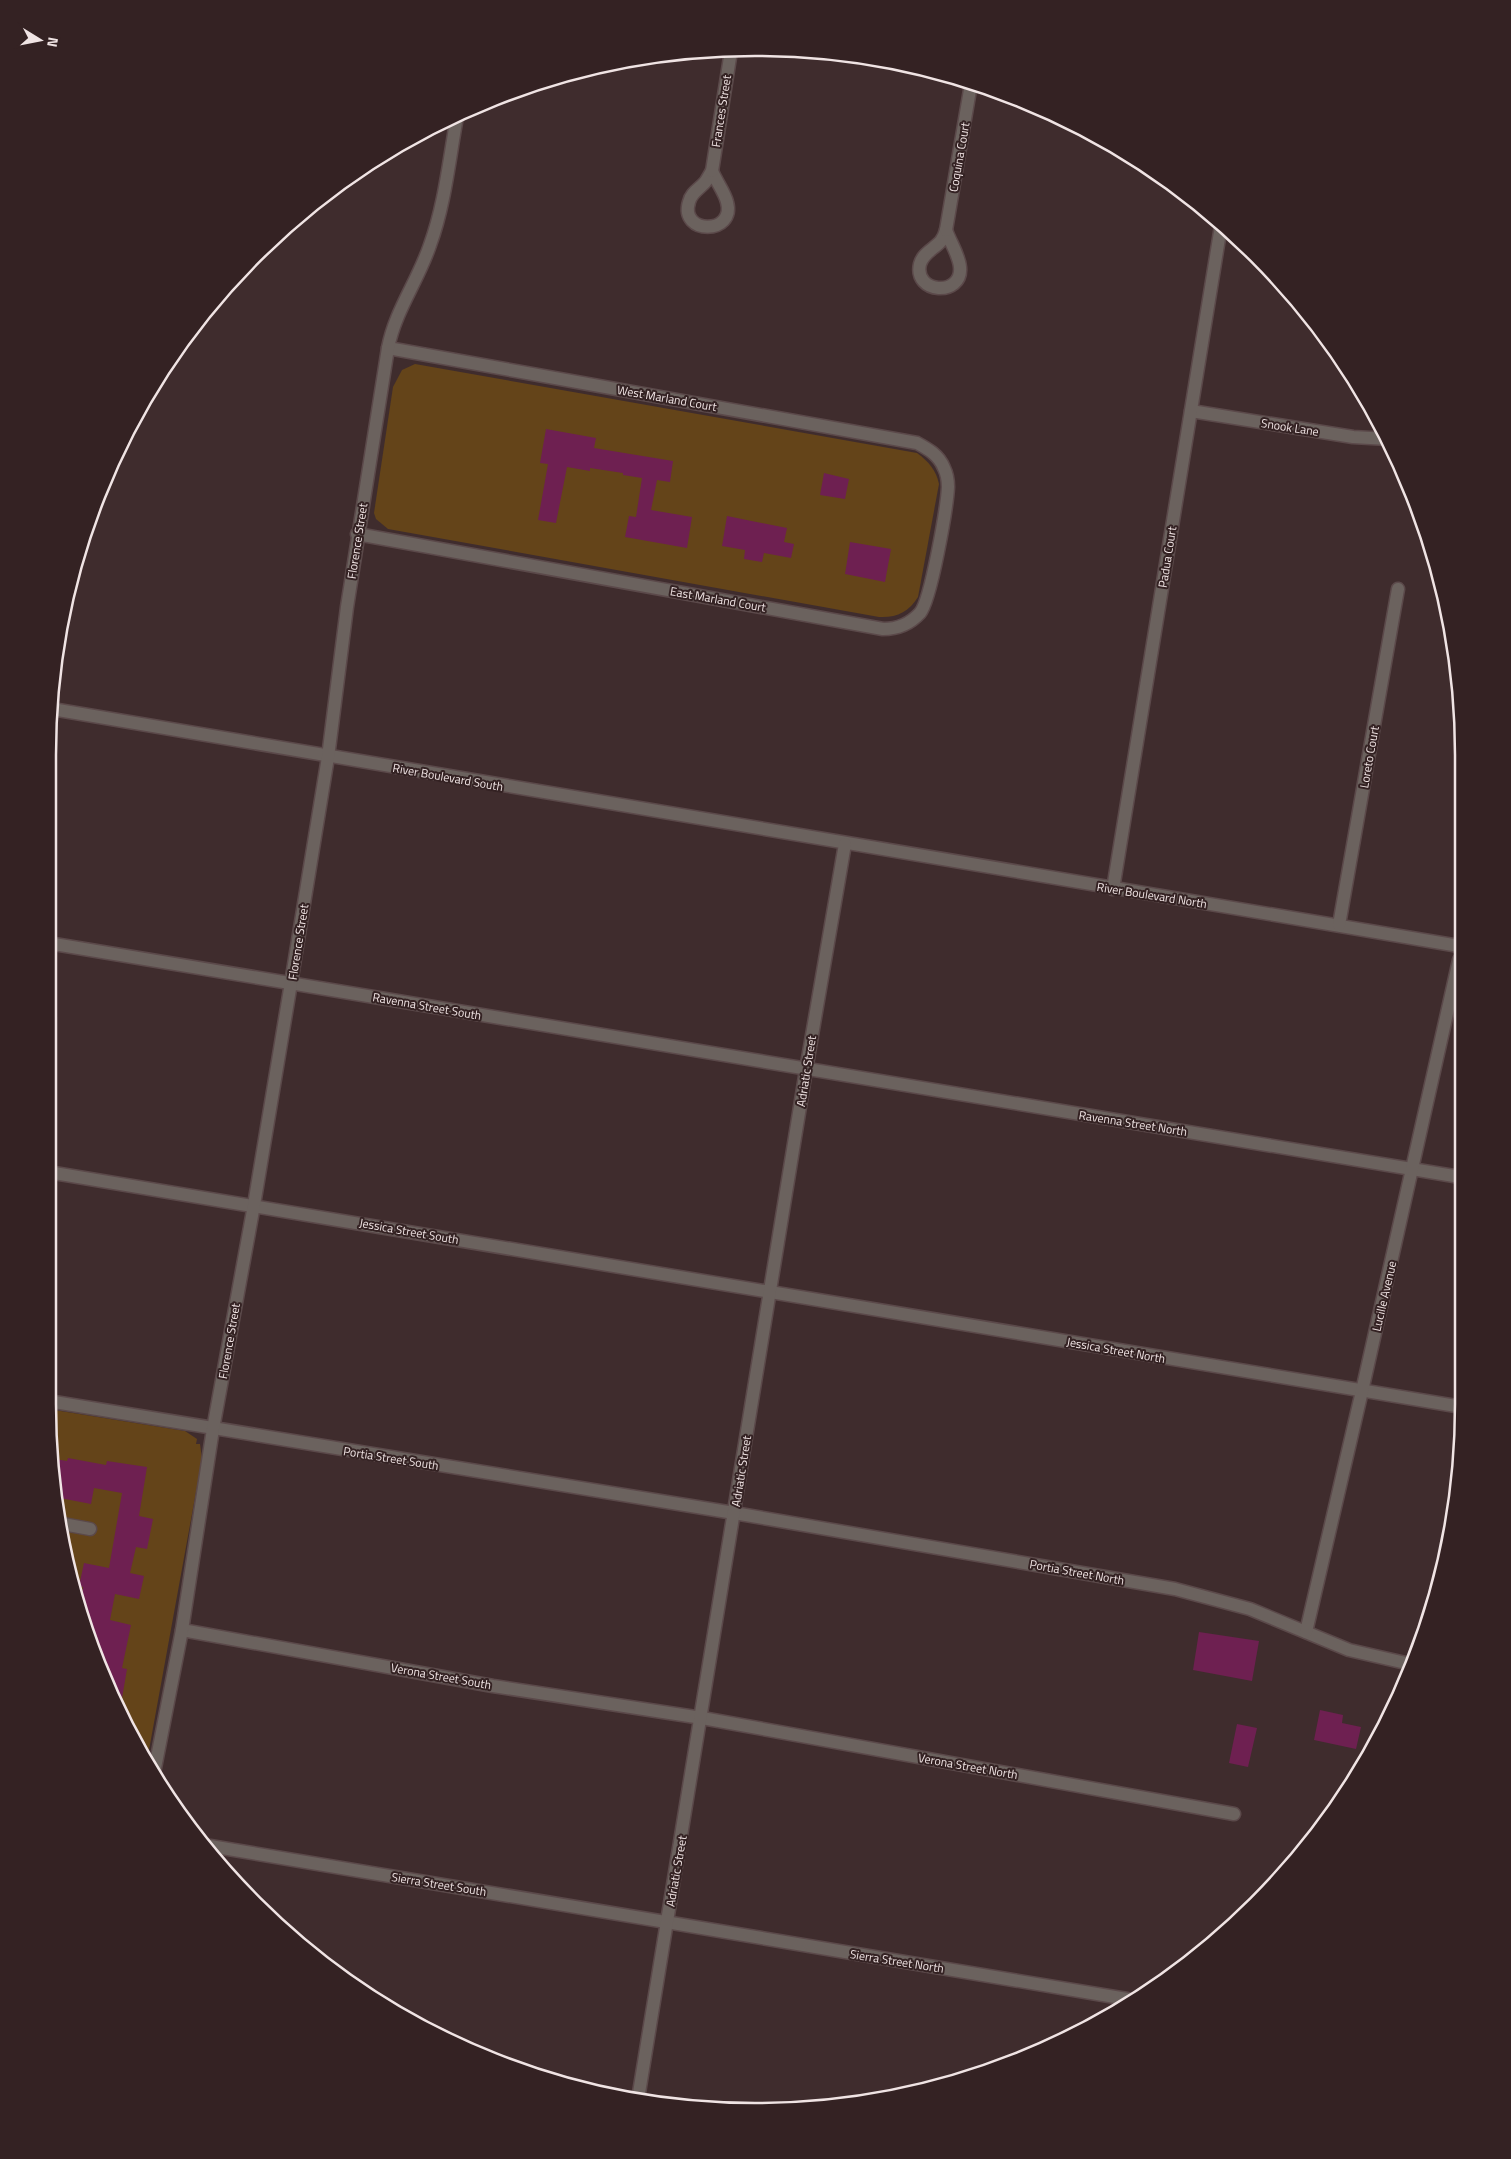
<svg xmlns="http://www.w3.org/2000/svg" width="1511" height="2159" font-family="'Titillium Web',sans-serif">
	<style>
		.green { fill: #644419 }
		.building { fill: #6e2051 }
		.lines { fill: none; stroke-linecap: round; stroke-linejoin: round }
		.minor-casing { stroke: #5b494a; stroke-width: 15 }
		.minor { stroke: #6b625e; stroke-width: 12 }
		.labels { text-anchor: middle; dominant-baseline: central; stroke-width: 4; stroke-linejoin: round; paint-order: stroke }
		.street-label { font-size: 12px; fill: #f0e4e4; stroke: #342223 }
		.rim { fill: none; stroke: #f0e4e4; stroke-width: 2.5 }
	</style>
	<rect width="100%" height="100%" fill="#3f2c2d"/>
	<!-- green -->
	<g class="green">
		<path d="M 415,364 L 917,453 C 929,462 936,470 939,484 L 918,597 C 909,612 896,618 879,617 L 388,529 L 376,519 L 374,513 L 393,387 L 402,370 Z"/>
		<path d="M 48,1409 L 185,1431 L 197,1439 L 196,1444 L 200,1444 L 202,1459 L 147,1761 L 102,1675 L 72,1587 Z"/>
	</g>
	<!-- building -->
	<g class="building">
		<path d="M 546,429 L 596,438 L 594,448 L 673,461 L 670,482 L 657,480 L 651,510 L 692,517 L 687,548 L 625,537 L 629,516 L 636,517 L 642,478 L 623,475 L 623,473 L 590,468 L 590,471 L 567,467 L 556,523 L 538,520 L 548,464 L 540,463 Z"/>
		<path d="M 824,473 L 849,479 L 845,499 L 820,495 Z"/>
		<path d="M 727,516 L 787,528 L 784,542 L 794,544 L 791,558 L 764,553 L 762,562 L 744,559 L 745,550 L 722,546 Z"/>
		<path d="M 850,542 L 891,549 L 885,582 L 845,574 Z"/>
		<path d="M 68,1458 L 106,1465 L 107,1461 L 147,1467 L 139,1516 L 153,1519 L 147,1549 L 136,1547 L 130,1573 L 144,1576 L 139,1599 L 115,1594 L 110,1620 L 131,1625 L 122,1668 L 127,1669 L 120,1710 L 102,1675 L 79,1607 L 83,1587 L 79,1586 L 84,1563 L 109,1568 L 122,1493 L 94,1488 L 91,1504 L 60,1498 L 55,1459 L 67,1461 Z"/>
		<path d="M 1199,1632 L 1259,1641 L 1252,1681 L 1193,1670 Z"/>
		<path d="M 1320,1710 L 1343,1715 L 1342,1723 L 1361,1727 L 1356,1749 L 1314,1740 Z"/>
		<path d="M 1237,1724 L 1257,1728 L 1248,1767 L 1229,1763 Z"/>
	</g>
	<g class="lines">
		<defs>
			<g id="minor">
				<path d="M 712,171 C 716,181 725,193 727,202 C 736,235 679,235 689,202 C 691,192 701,188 706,181 C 708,178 710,174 712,171 Z"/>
				<path d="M 712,171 L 731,51"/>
				<path d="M 946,230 C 950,242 959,255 960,267 C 963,297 913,294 920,264 C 923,253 934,249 941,241 C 943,238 945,234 946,230 Z"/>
				<path d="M 946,230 L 971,84"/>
				<path d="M 1191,411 L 1353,437 L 1388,439"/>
				<path d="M 357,534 L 883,629 C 897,629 910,624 920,613 C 931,600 947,507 948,487 C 948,480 947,474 944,468 C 939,455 928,449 917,443 L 388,348"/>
				<path d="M 52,709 L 1459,946"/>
				<path d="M 1113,889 L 1221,226"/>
				<path d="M 1339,925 L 1398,589"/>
				<path d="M 48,943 L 1460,1177"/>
				<path d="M 48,1172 L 1462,1407"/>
				<path d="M 48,1401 L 734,1513 L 1175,1589 L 1250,1609 L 1349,1650 L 1410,1664"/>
				<path d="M 63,1524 L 90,1529"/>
				<path d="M 182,1630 L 493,1686 L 702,1718 L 1234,1814"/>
				<path d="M 1306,1632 L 1362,1391 L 1459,960"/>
				<path d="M 154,1773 L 182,1630 L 213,1429 L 254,1205 L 291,983 L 328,757 L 347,607 L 388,348 C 395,311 418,281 430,245 C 445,204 449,160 457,117"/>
				<path d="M 210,1846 L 1127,1999"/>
				<path d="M 638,2099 L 806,1070 L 845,844"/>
			</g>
		</defs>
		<!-- minor casing -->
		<use href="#minor" class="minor-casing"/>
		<!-- minor -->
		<use href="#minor" class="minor"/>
	</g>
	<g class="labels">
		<!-- street labels -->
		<g class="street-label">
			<text transform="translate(721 111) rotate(-81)">Frances Street</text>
			<text transform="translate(959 157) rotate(-80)">Coquina Court</text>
			<text transform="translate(667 398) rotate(10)">West Marland Court</text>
			<text transform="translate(1290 427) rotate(9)">Snook Lane</text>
			<text transform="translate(357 541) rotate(-81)">Florence Street</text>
			<text transform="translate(1167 557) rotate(-81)">Padua Court</text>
			<text transform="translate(718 599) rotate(10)">East Marland Court</text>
			<text transform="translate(1369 757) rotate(-80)">Loreto Court</text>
			<text transform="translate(448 777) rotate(10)">River Boulevard South</text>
			<text transform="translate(1152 895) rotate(9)">River Boulevard North</text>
			<text transform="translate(298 942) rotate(-81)">Florence Street</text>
			<text transform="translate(427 1006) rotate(10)">Ravenna Street South</text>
			<text transform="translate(806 1071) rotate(-81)">Adriatic Street</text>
			<text transform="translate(1133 1123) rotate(9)">Ravenna Street North</text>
			<text transform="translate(409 1231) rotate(10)">Jessica Street South</text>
			<text transform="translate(1384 1296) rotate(-77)">Lucille Avenue</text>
			<text transform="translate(229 1341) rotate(-80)">Florence Street</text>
			<text transform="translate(1116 1350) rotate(10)">Jessica Street North</text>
			<text transform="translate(391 1458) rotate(9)">Portia Street South</text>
			<text transform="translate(741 1471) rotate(-81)">Adriatic Street</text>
			<text transform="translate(1077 1572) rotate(10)">Portia Street North</text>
			<text transform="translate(441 1676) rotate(10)">Verona Street South</text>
			<text transform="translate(968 1766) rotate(10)">Verona Street North</text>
			<text transform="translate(676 1871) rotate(-80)">Adriatic Street</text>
			<text transform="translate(439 1884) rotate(9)">Sierra Street South</text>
			<text transform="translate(897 1961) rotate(9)">Sierra Street North</text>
		</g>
	</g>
	<!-- crop -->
	<path d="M0 0H1511V2159H0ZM755 56H756A699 699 0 0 1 1455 755V1404A699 699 0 0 1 756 2103H755A699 699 0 0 1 56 1404V755A699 699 0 0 1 755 56Z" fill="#342223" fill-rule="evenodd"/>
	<path class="rim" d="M755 56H756A699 699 0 0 1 1455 755V1404A699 699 0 0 1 756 2103H755A699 699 0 0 1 56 1404V755A699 699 0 0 1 755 56Z"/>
	<!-- north arrow -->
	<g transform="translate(40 40) rotate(100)" stroke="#342223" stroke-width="4" paint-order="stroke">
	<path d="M0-4L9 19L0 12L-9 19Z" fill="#f0e4e4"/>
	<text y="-8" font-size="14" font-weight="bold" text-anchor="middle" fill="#f0e4e4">N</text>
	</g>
</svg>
